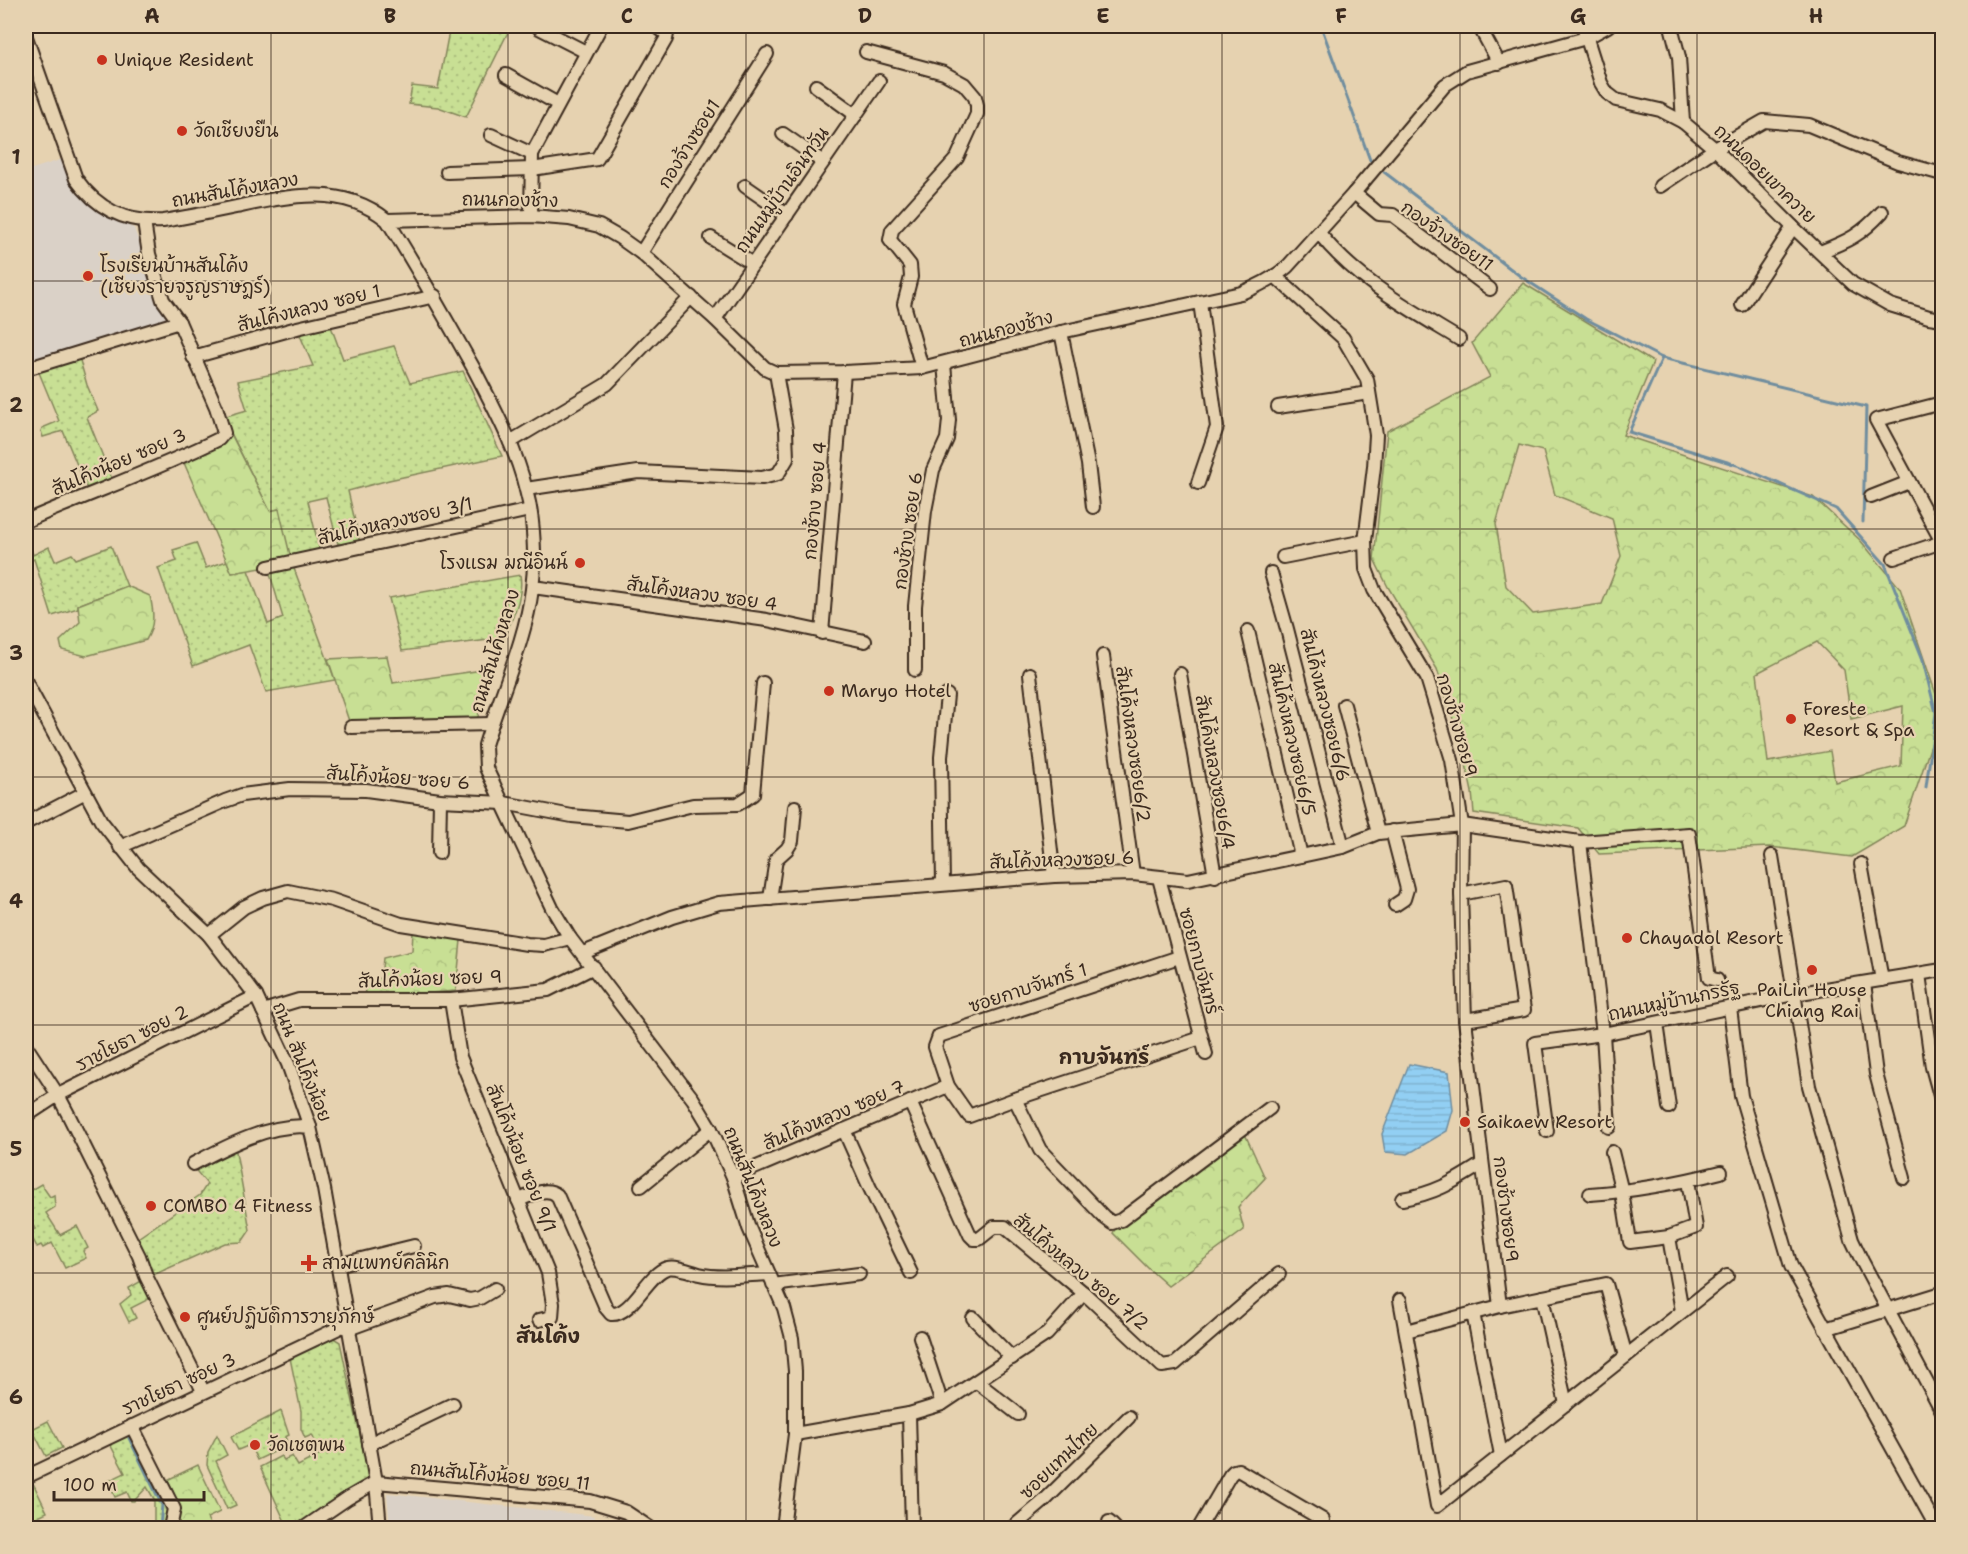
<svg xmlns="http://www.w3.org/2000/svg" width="1968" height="1554" font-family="'Shantell Sans','Playpen Sans Thai',sans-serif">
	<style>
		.built { fill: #dad1c7 }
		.green { fill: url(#green-dots); stroke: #828459; stroke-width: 1.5 }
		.forest { fill: url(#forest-crowns); stroke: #828459; stroke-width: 1.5; fill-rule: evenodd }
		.water { fill: url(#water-rules); stroke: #6f8d9e; stroke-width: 1.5 }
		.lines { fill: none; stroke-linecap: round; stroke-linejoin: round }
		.stream { stroke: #6f8d9e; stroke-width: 3 }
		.minor-casing { stroke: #3b2a1e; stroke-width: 16 }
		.minor { stroke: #e6d2b0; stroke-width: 12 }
		.grid { fill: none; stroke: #3b2a1e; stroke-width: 1.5; stroke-opacity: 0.55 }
		.poi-dot { fill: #c8321e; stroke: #e6d2b0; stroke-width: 2 }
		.labels { text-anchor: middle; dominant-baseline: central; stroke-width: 4.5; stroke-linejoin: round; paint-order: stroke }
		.poi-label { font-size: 18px; fill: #3b2a1e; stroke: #e6d2b0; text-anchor: start }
		.street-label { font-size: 18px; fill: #3b2a1e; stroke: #e6d2b0 }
		.neighbourhood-label { font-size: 20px; font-weight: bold; fill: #3b2a1e; stroke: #e6d2b0 }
		.neatline { fill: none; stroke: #3b2a1e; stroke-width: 2 }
		.grid-label { font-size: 20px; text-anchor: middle; font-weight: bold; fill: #3b2a1e }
	</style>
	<defs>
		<pattern id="green-dots" width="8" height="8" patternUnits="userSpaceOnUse" patternTransform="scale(1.5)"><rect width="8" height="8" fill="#c8df94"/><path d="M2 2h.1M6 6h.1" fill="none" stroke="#adc07f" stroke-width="1.8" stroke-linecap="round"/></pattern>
		<pattern id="forest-crowns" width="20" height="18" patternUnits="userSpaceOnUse" patternTransform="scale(1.5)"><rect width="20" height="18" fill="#c8df94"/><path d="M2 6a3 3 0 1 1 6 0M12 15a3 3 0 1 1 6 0" fill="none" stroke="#adc07f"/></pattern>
		<pattern id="water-rules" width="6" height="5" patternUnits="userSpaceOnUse" patternTransform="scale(1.5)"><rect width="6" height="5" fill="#92cff3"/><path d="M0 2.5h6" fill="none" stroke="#7fb2d0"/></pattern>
	</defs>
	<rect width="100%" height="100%" fill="#e6d2b0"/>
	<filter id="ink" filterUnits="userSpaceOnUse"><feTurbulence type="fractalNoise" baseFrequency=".0167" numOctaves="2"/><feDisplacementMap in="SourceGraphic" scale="12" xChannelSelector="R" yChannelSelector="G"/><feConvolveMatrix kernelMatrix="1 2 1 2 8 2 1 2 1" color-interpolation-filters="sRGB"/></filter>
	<g filter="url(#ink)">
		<!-- built -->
		<g class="built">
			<path d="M 63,159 L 76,190 L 113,219 L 134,228 L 167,321 L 26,364 L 26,171 Z"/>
			<path d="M 387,1493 L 595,1516 L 593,1528 L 390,1528 Z"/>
		</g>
		<!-- green -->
		<g class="green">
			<path d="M 450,26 L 511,26 L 466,117 L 438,107 L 409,104 L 412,86 L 438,89 Z"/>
			<path d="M 329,321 L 343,359 L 394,346 L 410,383 L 463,371 L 502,456 L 389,480 L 348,491 L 361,547 L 340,552 L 326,497 L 308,501 L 321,556 L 292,563 L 335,680 L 266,692 L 249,645 L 193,666 L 158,568 L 177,561 L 173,550 L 196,543 L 206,568 L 227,561 L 232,573 L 248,570 L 268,624 L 283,618 L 268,567 L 279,509 L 270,511 L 223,417 L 247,410 L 238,381 L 313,366 L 297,328 Z"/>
			<path d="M 79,357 L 87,385 L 98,411 L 87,417 L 112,479 L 87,489 L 63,431 L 43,437 L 41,431 L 42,428 L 59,421 L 38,370 Z"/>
			<path d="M 26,534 L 33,555 L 49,547 L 55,561 L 72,554 L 76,559 L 111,546 L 127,586 L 78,605 L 78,608 L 52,616 L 34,559 L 26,563 Z"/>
			<path d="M 520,575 C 524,597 512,618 504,638 L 402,651 L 389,598 Z"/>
			<path d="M 235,1146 L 250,1230 L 242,1242 L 225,1243 L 151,1276 L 135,1240 L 200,1195 L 207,1184 L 193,1167 Z"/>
			<path d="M 41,1184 L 50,1197 L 54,1195 L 55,1207 L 46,1213 L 60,1235 L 77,1226 L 88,1248 L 83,1251 L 86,1258 L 65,1268 L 52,1243 L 43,1248 L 41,1245 L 37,1247 L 29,1232 L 35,1229 L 29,1218 L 26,1219 L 26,1193 Z"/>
			<path d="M 143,1280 L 151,1298 L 131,1308 L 136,1318 L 129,1322 L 120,1304 L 131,1295 L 129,1288 Z"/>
			<path d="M 332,1337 L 340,1342 L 370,1481 L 300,1528 L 288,1528 L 260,1467 L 281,1456 L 284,1460 L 292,1456 L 298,1466 L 321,1454 L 312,1435 L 305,1438 L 301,1429 L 301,1411 L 290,1358 Z"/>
			<path d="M 281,1411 L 289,1435 L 285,1437 L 289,1445 L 257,1460 L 250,1445 L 238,1450 L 231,1437 Z"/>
			<path d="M 48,1421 L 62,1448 L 46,1456 L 32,1429 Z"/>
			<path d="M 132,1432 L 168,1502 L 169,1518 L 165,1528 L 154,1528 L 154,1499 L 147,1487 L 134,1501 L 131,1501 L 127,1492 L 115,1497 L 108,1481 L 125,1473 L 110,1444 Z"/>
			<path d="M 217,1435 L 227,1455 L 216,1461 L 236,1505 L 227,1509 L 207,1465 L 208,1452 Z"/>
			<path d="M 32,1481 L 47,1512 L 30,1520 L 26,1514 L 26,1484 Z"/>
		</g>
		<!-- forest -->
		<g class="forest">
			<path d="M 1523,283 L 1653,362 L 1623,435 L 1813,497 L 1860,540 L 1900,588 L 1942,712 L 1904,826 L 1852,857 L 1770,847 L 1599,854 L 1578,828 L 1474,813 L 1472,792 L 1463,750 L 1437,669 L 1388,587 L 1374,559 L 1387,431 L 1490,377 L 1472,343 ZM 1519,445 L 1543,451 L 1555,495 L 1612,518 L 1621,556 L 1602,604 L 1533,614 L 1506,586 L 1496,524 ZM 1817,642 L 1844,670 L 1851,719 L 1903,706 L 1901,766 L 1835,782 L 1830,751 L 1768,762 L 1757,673 Z"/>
			<path d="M 230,432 L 270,511 L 279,509 L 292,563 L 232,573 L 181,456 L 217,440 Z"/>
			<path d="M 127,586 L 150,596 C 154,613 155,625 146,640 L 86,656 L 62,650 L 60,641 L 80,622 L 78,605 Z"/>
			<path d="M 387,656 L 393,683 L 490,669 L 476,725 L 351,727 L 328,659 Z"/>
			<path d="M 413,931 L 461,940 L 456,991 L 364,998 L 366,980 L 381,978 L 383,958 L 412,951 Z"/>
			<path d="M 1245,1134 L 1265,1178 L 1238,1207 L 1244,1230 L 1168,1286 L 1149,1269 L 1113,1233 L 1118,1224 Z"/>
			<path d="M 198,1465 L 220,1512 L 207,1518 L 212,1528 L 175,1528 C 181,1513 176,1494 167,1480 Z"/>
		</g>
		<!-- water -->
		<path class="water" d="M 1409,1064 L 1449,1072 L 1453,1110 L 1447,1131 L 1408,1154 L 1385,1152 L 1382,1134 Z"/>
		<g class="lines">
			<!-- stream -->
			<g class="stream">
				<path d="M 1321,26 L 1370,160"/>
				<path d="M 1384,172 L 1520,276 L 1586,319 L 1662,358 L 1866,407 L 1863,522"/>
				<path d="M 1662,358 L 1629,432 L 1737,465 L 1836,509 L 1885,564 L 1922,657 L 1936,713 L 1926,787"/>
				<path d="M 129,1438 L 162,1505 L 160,1528"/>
			</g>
			<defs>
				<g id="minor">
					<path d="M 1479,26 L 1499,63"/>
					<path d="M 1583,26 L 1601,83 L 1607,93 L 1616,100 L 1660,110 L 1683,122 L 1715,149 L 1793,227 L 1853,284 L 1890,305 L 1929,317 L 1942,319"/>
					<path d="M 1671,26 L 1679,57 L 1683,122"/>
					<path d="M 539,28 L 586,52"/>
					<path d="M 26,37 L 76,179 C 98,210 126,223 163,221 C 188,217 212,212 236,207 C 288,196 341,183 387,220 C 418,269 446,319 474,369 C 494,408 516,448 526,490 C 534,518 536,560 532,589 C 526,639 500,695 485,745 L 486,768 L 552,908 L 570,938 L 693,1099 L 711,1129 L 733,1177 L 749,1228 L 784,1308 L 792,1338 L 795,1371 L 795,1434 L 783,1528"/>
					<path d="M 866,52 L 944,73 L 964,84 L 975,97 L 977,105 L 977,114 L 957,158 L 892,230 L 890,240 L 910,265 L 911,277 L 904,304 L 922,368"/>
					<path d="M 506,75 L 558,104"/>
					<path d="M 816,86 L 856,115"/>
					<path d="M 783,134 L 823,162"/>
					<path d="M 491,135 L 532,154"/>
					<path d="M 447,172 L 532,169 L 597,159 L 666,39 L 667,34 L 656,26"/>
					<path d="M 745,186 L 787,215"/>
					<path d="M 1660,186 L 1715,149 L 1764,121 L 1809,125 L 1898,162 L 1942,174"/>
					<path d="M 1354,193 L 1379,214 L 1393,215 L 1490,289"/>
					<path d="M 531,216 L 532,154 L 601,26"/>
					<path d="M 387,220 L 531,216 L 569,219 L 599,226 L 620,238 L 641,253 L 715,319 L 765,368 L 776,373 L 844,372 L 922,368 L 1061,332 L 1241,293 C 1258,286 1273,279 1287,267 L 1354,193 L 1445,85 L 1467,71 L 1586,38 L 1608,26"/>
					<path d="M 1319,233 C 1356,280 1408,308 1459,339"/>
					<path d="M 711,238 L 753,264"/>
					<path d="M 1820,252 C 1848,241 1861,235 1882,212"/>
					<path d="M 641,253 L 767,54"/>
					<path d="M 1275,276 L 1343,338 L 1367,379 L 1376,435 L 1374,467 L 1365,541 L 1366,569 L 1374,590 L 1427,678 L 1452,760 L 1462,825 L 1461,894 L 1465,1020 L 1500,1306"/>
					<path d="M 1742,305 L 1793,227"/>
					<path d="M 715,319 L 879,81"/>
					<path d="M 1061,332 L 1088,464 L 1093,507"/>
					<path d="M 193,357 L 297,328 L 435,296"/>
					<path d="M 26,369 L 179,322"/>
					<path d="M 1278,407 L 1369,393"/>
					<path d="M 510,442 L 607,384 L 691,297"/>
					<path d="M 1198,483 L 1217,427 L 1200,302"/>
					<path d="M 526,489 L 638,472 L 762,478 L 778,474 L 787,459 L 786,430 L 776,373"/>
					<path d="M 1871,497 L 1909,482"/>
					<path d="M 26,521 C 90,493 156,470 219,439 L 224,433 L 216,407 L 179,322 L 163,300 L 149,254 L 144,222"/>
					<path d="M 1942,542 L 1876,420 L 1942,403"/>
					<path d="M 1283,557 L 1365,541"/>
					<path d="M 1894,558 L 1942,542"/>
					<path d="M 268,567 L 530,510"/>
					<path d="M 1271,573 L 1287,629 L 1343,847"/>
					<path d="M 533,587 L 767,620 L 865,641"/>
					<path d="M 1248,631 L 1301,856"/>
					<path d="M 822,633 L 844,372"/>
					<path d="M 1103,656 L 1133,874"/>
					<path d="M 915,670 L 915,606 L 925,511 L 933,470 L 947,439 L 949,420 L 944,364"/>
					<path d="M 1030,674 L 1054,876"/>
					<path d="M 1180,674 L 1215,876"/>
					<path d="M 26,682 L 101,821 L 138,868 L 209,935 L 256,996 L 288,1064 L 310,1127 L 324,1189 L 376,1482 L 380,1528"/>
					<path d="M 1344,705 L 1378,833"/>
					<path d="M 351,727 L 491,724"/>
					<path d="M 26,823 L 84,793"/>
					<path d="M 1392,831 L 1407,889 L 1404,899 L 1395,905"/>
					<path d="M 1580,842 L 1603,1034 L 1794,994 L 1942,970"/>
					<path d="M 120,847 L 225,801 L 242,795 L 290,789 L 366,790 L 440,800 L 504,803 L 572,816 L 628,821 L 693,805 L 738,804 L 753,794 L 763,683"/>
					<path d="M 439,853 L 440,800"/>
					<path d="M 1772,856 L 1809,1086 L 1852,1240 L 1862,1261 L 1942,1411"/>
					<path d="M 1861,864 L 1882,980"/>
					<path d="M 1159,878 L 1206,1054"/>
					<path d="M 943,884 L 941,757 L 947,695"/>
					<path d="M 1461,894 L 1506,885 L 1524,1010 L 1465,1020"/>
					<path d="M 770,899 L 776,859 L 787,849 L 792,841 L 795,807"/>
					<path d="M 209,935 L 244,907 L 263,898 L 288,891 L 332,900 L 401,924 L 527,944 L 544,945 L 570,938"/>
					<path d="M 583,953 L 672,917 L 719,903 L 1054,876 L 1133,874 L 1188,880 L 1343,847 L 1378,833 L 1462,825 L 1580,842 L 1689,834 L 1709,978 L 1717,980"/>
					<path d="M 1179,957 L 939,1036 L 935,1047 L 948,1086 L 969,1116 L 1015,1099 L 1201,1038"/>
					<path d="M 1919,974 L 1932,1067 L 1942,1103"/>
					<path d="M 1864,983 L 1876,1074 L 1904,1178"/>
					<path d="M 451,1000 L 460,1057 L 548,1273 L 553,1304 L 552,1317 L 539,1320"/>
					<path d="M 1730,1008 L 1741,1096 L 1791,1266 L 1937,1528"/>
					<path d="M 263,1011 L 299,1000 L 451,1000 L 548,990 L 594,967"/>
					<path d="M 1657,1023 L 1669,1107"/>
					<path d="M 26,1046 L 58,1095 L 68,1114 L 139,1256 L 146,1276 L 203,1391"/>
					<path d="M 1015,1099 L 1040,1150 L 1104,1217 L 1112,1223 L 1121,1220 L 1270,1108"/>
					<path d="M 910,1102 L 970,1235 L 974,1239 L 979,1239 L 994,1227 L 1005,1227 L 1084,1293 L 1162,1366 L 1175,1364 L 1279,1274"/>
					<path d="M 26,1116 L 58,1095 L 256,996"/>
					<path d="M 844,1130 L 869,1186 L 911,1273"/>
					<path d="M 1547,1131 L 1535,1043 L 1603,1034 L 1609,1127"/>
					<path d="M 1612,1152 L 1622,1192 L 1630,1242 L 1669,1237 L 1682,1311"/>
					<path d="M 193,1164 C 225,1147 272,1122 310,1127"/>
					<path d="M 733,1177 L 948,1086"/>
					<path d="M 641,1186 L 711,1129"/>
					<path d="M 1590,1194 C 1634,1191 1678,1183 1721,1172"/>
					<path d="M 1402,1199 C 1437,1193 1453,1182 1482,1164"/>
					<path d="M 518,1200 C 531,1196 545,1186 557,1195 L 606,1308 L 611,1314 C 632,1316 647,1274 667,1268 C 676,1266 689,1271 699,1274 C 721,1279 746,1275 768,1274"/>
					<path d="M 1669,1237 L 1696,1227 L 1688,1181"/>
					<path d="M 337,1265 L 414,1246"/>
					<path d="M 773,1285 L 859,1274"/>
					<path d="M 1542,1297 L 1566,1404"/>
					<path d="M 1400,1300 L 1437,1506 L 1727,1276"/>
					<path d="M 1473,1313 L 1501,1455"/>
					<path d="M 973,1318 L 1012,1358"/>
					<path d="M 348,1329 L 435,1297 L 449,1295 L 470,1300 L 480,1298 L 495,1289"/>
					<path d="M 1825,1329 L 1942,1293"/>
					<path d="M 1406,1331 L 1500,1306 L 1606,1284 L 1626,1356"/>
					<path d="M 920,1337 L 942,1404"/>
					<path d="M 977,1382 L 1018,1414"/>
					<path d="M 909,1414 L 912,1528"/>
					<path d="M 132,1426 L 174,1509 L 170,1528"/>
					<path d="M 795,1434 L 909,1414 L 942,1404 L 1047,1334 L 1084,1293"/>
					<path d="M 369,1444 L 453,1404"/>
					<path d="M 26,1477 L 347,1324"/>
					<path d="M 1109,1522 L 1115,1528"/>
					<path d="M 304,1528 L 348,1498 L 376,1482 L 590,1501 L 626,1512 L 650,1528"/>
					<path d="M 1012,1528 L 1044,1501 L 1129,1417"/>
					<path d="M 1199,1528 L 1230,1475 L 1234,1471 L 1238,1470 L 1323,1520"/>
				</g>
			</defs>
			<!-- minor casing -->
			<use href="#minor" class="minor-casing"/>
			<!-- minor -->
			<use href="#minor" class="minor"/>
		</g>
	</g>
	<!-- grid -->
	<path class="grid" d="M 271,26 L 271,1528M 508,26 L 508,1528M 746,26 L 746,1528M 984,26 L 984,1528M 1222,26 L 1222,1528M 1460,26 L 1460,1528M 1697,26 L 1697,1528M 26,281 L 1942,281M 26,529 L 1942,529M 26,777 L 1942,777M 26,1025 L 1942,1025M 26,1273 L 1942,1273"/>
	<!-- markers -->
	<g class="poi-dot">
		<circle cx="102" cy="60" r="6"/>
		<circle cx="182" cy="131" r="6"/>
		<circle cx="88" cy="276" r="6"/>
		<circle cx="580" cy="563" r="6"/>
		<circle cx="829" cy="691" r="6"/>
		<circle cx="1791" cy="719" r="6"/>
		<circle cx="1627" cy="938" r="6"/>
		<circle cx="1812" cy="970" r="6"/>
		<circle cx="1465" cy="1122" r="6"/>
		<circle cx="151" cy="1206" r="6"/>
		<path d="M306 1254h6v6h6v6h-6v6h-6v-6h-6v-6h6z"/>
		<circle cx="185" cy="1317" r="6"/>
		<circle cx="255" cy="1445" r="6"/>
	</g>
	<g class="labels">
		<!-- poi labels -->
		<g class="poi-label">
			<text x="114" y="60">Unique Resident</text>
			<text x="194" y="131">วัดเชียงยืน</text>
			<text x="100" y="266">โรงเรียนบ้านสันโค้ง<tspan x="100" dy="21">(เชียงรายจรูญราษฎร์)</tspan></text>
			<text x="568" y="563" text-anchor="end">โรงแรม มณีอินน์</text>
			<text x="841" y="691">Maryo Hotel</text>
			<text x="1803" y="709">Foreste<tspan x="1803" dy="21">Resort &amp; Spa</tspan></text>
			<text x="1639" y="938">Chayadol Resort</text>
			<text x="1812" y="990" text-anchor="middle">PaiLin House<tspan x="1812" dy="21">Chiang Rai</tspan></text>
			<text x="1477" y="1122">Saikaew Resort</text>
			<text x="163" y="1206">COMBO 4 Fitness</text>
			<text x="322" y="1263">สามแพทย์คลินิก</text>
			<text x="197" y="1317">ศูนย์ปฏิบัติการวายุภักษ์</text>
			<text x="267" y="1445">วัดเชตุพน</text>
		</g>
		<!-- street labels -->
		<g class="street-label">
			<text transform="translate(689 144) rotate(-58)">กองจ้างซอย1</text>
			<text transform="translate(1765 174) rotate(44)">ถนนดอยเขาควาย</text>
			<text transform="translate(235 190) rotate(-10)">ถนนสันโค้งหลวง</text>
			<text transform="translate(782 190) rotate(-55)">ถนนหมู่บ้านอินทวัน</text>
			<text transform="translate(510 200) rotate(1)">ถนนกองช้าง</text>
			<text transform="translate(1447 236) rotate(35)">กองจ้างซอย11</text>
			<text transform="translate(309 308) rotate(-14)">สันโค้งหลวง ซอย 1</text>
			<text transform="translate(1006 329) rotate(-15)">ถนนกองช้าง</text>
			<text transform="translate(119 462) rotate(-23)">สันโค้งน้อย ซอย 3</text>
			<text transform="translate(815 501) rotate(-85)">กองช้าง ซอย 4</text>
			<text transform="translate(395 521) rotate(-13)">สันโค้งหลวงซอย 3/1</text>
			<text transform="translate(908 531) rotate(-82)">กองช้าง ซอย 6</text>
			<text transform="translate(702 594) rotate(8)">สันโค้งหลวง ซอย 4</text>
			<text transform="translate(495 651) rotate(-73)">ถนนสันโค้งหลวง</text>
			<text transform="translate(1325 705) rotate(76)">สันโค้งหลวงซอย6/6</text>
			<text transform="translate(1457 725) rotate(74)">กองช้างซอย9</text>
			<text transform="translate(1292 739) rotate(77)">สันโค้งหลวงซอย6/5</text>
			<text transform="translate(1133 744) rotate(82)">สันโค้งหลวงซอย6/2</text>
			<text transform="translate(1215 772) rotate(80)">สันโค้งหลวงซอย6/4</text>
			<text transform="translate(398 778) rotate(4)">สันโค้งน้อย ซอย 6</text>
			<text transform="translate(1062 860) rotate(-2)">สันโค้งหลวงซอย 6</text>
			<text transform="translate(1199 961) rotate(75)">ซอยกาบจันทร์</text>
			<text transform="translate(430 979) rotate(-2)">สันโค้งน้อย ซอย 9</text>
			<text transform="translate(1028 988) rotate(-18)">ซอยกาบจันทร์ 1</text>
			<text transform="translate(1674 1001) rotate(-12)">ถนนหมู่บ้านกรรัฐ</text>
			<text transform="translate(132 1038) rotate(-27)">ราชโยธา ซอย 2</text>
			<text transform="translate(302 1062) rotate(68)">ถนน สันโค้งน้อย</text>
			<text transform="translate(834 1115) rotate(-23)">สันโค้งหลวง ซอย 7</text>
			<text transform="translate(521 1158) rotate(68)">สันโค้งน้อย ซอย 9/1</text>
			<text transform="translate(753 1187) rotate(68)">ถนนสันโค้งหลวง</text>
			<text transform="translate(1506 1209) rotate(83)">กองช้างซอย9</text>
			<text transform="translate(1081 1272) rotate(40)">สันโค้งหลวง ซอย 7/2</text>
			<text transform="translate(179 1384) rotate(-25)">ราชโยธา ซอย 3</text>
			<text transform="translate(1059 1461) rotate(-44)">ซอยแทนไทย</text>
			<text transform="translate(500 1476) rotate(5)">ถนนสันโค้งน้อย ซอย 11</text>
		</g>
		<!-- neighbourhood labels -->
		<g class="neighbourhood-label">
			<text x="1104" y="1057">กาบจันทร์</text>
			<text x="548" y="1336">สันโค้ง</text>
		</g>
	</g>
	<!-- margin -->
	<rect width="1968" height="1554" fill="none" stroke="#e6d2b0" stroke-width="66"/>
	<!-- scale -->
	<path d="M54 1491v9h150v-9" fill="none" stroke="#3b2a1e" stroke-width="3"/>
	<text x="63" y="1491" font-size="18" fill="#3b2a1e" stroke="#e6d2b0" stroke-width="4.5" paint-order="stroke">100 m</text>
	<rect x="33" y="33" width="1902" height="1488" class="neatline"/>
	<g class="grid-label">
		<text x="152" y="23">A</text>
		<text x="390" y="23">B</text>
		<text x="627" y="23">C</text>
		<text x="865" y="23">D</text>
		<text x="1103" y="23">E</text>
		<text x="1341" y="23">F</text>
		<text x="1578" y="23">G</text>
		<text x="1816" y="23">H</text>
		<text x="16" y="164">1</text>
		<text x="16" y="412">2</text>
		<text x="16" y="660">3</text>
		<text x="16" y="908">4</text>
		<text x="16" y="1156">5</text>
		<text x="16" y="1404">6</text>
	</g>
</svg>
